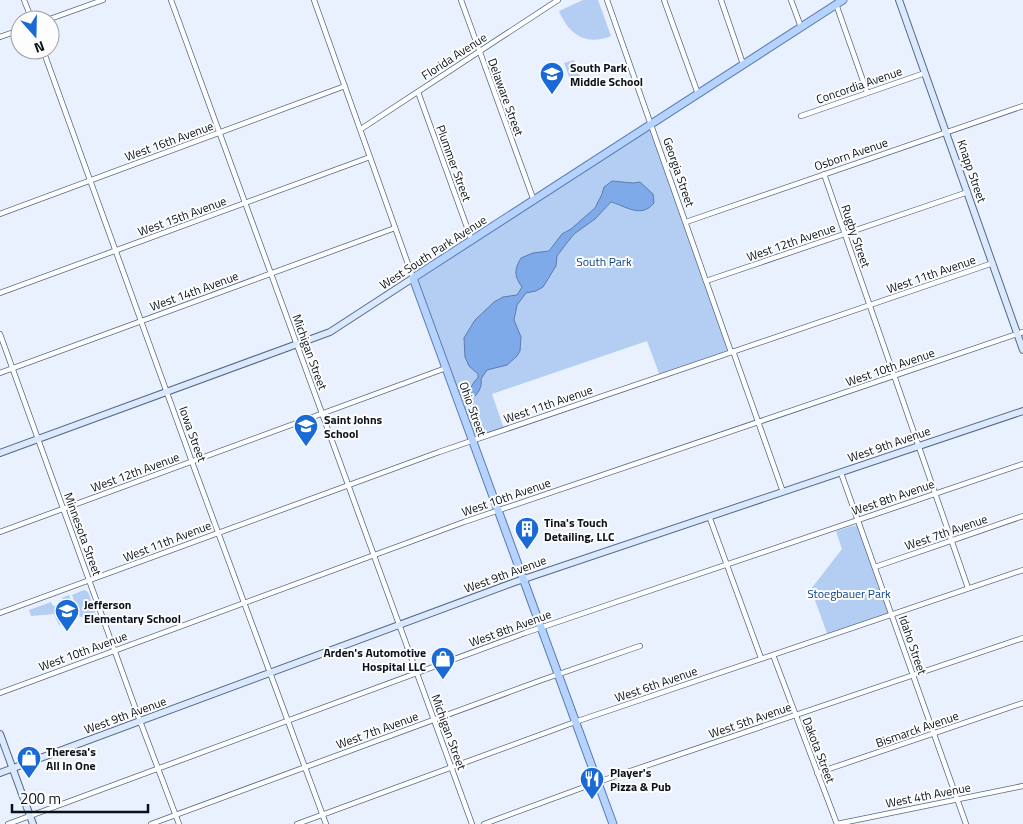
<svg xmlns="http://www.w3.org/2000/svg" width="1023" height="824" font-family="'Titillium Web',sans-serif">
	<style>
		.green { fill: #b3cdf3 }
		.water { fill: #7eaaea; stroke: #5c7cac }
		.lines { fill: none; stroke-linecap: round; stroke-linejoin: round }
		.street-casing { stroke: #566984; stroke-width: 6 }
		.secondary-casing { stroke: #566984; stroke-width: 8 }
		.primary-casing { stroke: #597cae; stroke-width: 9 }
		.street { stroke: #fff; stroke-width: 4.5 }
		.secondary { stroke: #dae9fe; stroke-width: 6 }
		.primary { stroke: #b5d3fe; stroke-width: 7 }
		.labels { text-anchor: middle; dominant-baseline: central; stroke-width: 4; stroke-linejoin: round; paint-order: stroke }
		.street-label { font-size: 12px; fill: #0b121c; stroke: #fdfdfd }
		.poi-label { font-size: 12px; font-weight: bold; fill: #0b121c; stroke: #fdfdfd; text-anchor: start }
		.park-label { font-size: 12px; fill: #08428b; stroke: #fdfdfd }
	</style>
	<rect width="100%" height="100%" fill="#e8f1fd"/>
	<!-- green -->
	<g class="green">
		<path d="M 583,0 L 598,0 L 611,36 C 586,46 569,35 559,11 Z"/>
		<path d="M 574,60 L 580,76 L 570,79 L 564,63 Z"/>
		<path d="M 652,124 L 730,352 L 660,376 L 647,341 L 492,394 L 504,429 L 472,440 L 414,278 Z"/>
		<path d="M 859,525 L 892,614 L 828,636 L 811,589 L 842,549 L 836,531 L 852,526 Z"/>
		<path d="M 84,590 L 88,592 L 97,618 L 93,616 L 80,617 L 72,595 Z"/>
		<path d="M 69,595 L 78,618 L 59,625 L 54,614 L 31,616 L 29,610 L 51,602 L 53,606 L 64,605 L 62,598 Z"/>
	</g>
	<!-- water -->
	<path class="water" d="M 612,181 L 633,183 L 640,182 L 653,194 L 654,203 C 641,219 626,206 611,202 L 595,219 L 574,234 L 566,244 L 557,256 L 556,266 L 543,287 L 536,291 L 526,293 L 517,305 L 514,320 L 521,337 L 520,351 L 517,356 L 507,365 L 487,370 L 481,379 C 483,389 475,399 465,402 L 464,398 C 471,392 471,383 478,378 L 478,374 L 469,366 L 465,357 L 464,338 L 475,320 L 494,302 L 503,297 L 517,295 L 522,287 C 514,276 514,270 521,258 L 533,253 L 549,251 L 562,234 L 571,229 L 595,208 L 602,194 L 604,187 Z"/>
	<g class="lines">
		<defs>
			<g id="street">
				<path d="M 24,0 L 32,20"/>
				<path d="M 171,0 L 472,824"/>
				<path d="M 314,0 L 413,278"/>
				<path d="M 461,0 L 534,201"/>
				<path d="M 607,0 L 731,352"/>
				<path d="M 664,0 L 698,94"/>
				<path d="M 721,0 L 743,64"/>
				<path d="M 791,0 L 801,27"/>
				<path d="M 836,4 L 867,92"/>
				<path d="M 47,20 L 103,0"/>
				<path d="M 0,37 L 20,30"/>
				<path d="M 43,50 L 192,462 L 326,824"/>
				<path d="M 418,92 L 472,241"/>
				<path d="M 801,116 L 925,73"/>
				<path d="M 361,129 L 558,0"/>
				<path d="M 824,174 L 968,588"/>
				<path d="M 0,214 L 345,86"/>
				<path d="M 686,222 L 1023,106"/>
				<path d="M 706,281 L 968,192"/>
				<path d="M 0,293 L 370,157"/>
				<path d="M 0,334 L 140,721 L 179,824"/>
				<path d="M 733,351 L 783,492"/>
				<path d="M 0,373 L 395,228"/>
				<path d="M 841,473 L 966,824"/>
				<path d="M 709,516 L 761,658"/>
				<path d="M 0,532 L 446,368"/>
				<path d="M 875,567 L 1023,516"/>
				<path d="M 0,613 L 439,452 L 993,263"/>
				<path d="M 773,655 L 837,824 L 1023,786"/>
				<path d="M 0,693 L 464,522 L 1023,332"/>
				<path d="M 817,773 L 1023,703"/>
				<path d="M 8,824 L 525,633 L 1023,464"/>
				<path d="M 151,824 L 539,681 L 640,646"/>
				<path d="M 297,824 L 575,722 L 1023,570"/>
				<path d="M 484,824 L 598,782 L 1023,638"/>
			</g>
			<g id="secondary">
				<path d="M 899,0 L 1023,350"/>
				<path d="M 0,453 L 330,332 L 413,278"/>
				<path d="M 0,734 L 33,824"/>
				<path d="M 0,773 L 515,582 L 1023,411"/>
			</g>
			<path id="primary" d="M 613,824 L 413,278 L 843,0"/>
		</defs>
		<!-- street casing -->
		<use href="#street" class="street-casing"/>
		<!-- secondary casing -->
		<use href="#secondary" class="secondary-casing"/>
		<!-- primary casing -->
		<use href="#primary" class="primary-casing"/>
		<!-- street -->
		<use href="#street" class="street"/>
		<!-- secondary -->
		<use href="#secondary" class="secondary"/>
		<!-- primary -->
		<use href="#primary" class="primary"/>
	</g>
	<!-- icons -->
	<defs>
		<symbol id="school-pin" viewBox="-11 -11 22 30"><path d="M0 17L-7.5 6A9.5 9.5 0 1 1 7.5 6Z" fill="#196ad4" stroke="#fdfdfd"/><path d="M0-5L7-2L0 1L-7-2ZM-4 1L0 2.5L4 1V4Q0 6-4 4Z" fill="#fff"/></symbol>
		<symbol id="building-pin" viewBox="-11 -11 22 30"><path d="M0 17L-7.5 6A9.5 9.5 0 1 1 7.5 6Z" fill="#196ad4" stroke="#fdfdfd"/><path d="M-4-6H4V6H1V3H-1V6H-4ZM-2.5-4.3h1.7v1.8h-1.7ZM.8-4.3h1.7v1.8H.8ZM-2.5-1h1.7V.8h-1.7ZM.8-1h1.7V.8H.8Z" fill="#fff"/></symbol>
		<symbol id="shop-pin" viewBox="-11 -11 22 30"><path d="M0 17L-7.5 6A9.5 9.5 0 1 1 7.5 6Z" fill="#196ad4" stroke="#fdfdfd"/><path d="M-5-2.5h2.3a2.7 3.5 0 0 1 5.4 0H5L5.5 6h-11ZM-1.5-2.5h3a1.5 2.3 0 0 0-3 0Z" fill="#fff"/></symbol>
		<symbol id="restaurant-pin" viewBox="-11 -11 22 30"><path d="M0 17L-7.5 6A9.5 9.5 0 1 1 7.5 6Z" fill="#196ad4" stroke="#fdfdfd"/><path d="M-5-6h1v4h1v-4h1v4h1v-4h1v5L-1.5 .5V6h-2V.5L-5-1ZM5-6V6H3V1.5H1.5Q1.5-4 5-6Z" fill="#fff"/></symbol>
	</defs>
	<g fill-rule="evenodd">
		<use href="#school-pin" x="538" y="60" width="28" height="38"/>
		<use href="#school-pin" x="292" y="412" width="28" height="38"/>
		<use href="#building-pin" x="513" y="515" width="28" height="38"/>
		<use href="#school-pin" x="53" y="597" width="28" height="38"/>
		<use href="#shop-pin" x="429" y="645" width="28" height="38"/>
		<use href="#shop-pin" x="15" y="744" width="28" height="38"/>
		<use href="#restaurant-pin" x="578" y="765" width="28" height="38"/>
	</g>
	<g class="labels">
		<!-- street labels -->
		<g class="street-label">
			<text transform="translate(454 56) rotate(-33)">Florida Avenue</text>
			<text transform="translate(859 85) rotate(-19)">Concordia Avenue</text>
			<text transform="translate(506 97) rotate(70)">Delaware Street</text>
			<text transform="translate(169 141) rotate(-20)">West 16th Avenue</text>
			<text transform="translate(851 154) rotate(-19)">Osborn Avenue</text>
			<text transform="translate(454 163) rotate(70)">Plummer Street</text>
			<text transform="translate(972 171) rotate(71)">Knapp Street</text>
			<text transform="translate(679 172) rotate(71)">Georgia Street</text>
			<text transform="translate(182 216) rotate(-20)">West 15th Avenue</text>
			<text transform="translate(856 236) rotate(71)">Rugby Street</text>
			<text transform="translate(791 242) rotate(-19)">West 12th Avenue</text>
			<text transform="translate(433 252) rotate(-33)">West South Park Avenue</text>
			<text transform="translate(931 274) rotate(-19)">West 11th Avenue</text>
			<text transform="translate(194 291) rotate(-20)">West 14th Avenue</text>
			<text transform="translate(310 352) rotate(70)">Michigan Street</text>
			<text transform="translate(890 367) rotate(-19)">West 10th Avenue</text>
			<text transform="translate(548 404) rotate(-19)">West 11th Avenue</text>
			<text transform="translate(473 409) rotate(70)">Ohio Street</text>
			<text transform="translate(193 434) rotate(70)">Iowa Street</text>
			<text transform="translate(889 444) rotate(-19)">West 9th Avenue</text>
			<text transform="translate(135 472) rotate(-20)">West 12th Avenue</text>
			<text transform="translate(506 497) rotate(-19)">West 10th Avenue</text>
			<text transform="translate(893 497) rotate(-19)">West 8th Avenue</text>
			<text transform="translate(946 532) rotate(-19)">West 7th Avenue</text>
			<text transform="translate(83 534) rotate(70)">Minnesota Street</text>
			<text transform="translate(167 541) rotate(-21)">West 11th Avenue</text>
			<text transform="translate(505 574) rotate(-20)">West 9th Avenue</text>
			<text transform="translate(510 628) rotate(-20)">West 8th Avenue</text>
			<text transform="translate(913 645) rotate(71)">Idaho Street</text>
			<text transform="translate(83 651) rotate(-20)">West 10th Avenue</text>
			<text transform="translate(656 684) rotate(-19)">West 6th Avenue</text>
			<text transform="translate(125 715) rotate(-20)">West 9th Avenue</text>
			<text transform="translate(750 720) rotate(-19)">West 5th Avenue</text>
			<text transform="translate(917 729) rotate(-19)">Bismarck Avenue</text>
			<text transform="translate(377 730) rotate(-20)">West 7th Avenue</text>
			<text transform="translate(449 732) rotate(70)">Michigan Street</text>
			<text transform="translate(819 750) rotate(69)">Dakota Street</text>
			<text transform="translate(928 795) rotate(-11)">West 4th Avenue</text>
		</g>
		<!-- poi labels -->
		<g class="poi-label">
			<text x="570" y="67">South Park<tspan x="570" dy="14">Middle School</tspan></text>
			<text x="324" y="419">Saint Johns<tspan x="324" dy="14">School</tspan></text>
			<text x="544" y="522">Tina's Touch<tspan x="544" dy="14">Detailing, LLC</tspan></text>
			<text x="84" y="604">Jefferson<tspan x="84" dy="14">Elementary School</tspan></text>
			<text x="426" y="652" text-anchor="end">Arden's Automotive<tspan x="426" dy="14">Hospital LLC</tspan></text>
			<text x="46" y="751">Theresa's<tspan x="46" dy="14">All In One</tspan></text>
			<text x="610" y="772">Player's<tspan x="610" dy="14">Pizza &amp; Pub</tspan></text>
		</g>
		<!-- park labels -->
		<g class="park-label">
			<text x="604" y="261">South Park</text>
			<text x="849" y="593">Stoegbauer Park</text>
		</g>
	</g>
	<!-- north arrow -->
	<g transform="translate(35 35) rotate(160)"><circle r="24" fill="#fdfdfd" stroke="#9c9fa3"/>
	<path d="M0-4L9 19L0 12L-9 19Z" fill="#196ad4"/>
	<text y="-8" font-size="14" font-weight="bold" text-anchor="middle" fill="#0b121c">N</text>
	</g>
	<!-- scale -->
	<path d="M12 804v8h136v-8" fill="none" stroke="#0b121c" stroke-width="2.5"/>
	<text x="20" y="804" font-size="15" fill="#0b121c" stroke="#fdfdfd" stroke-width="4" paint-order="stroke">200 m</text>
</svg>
